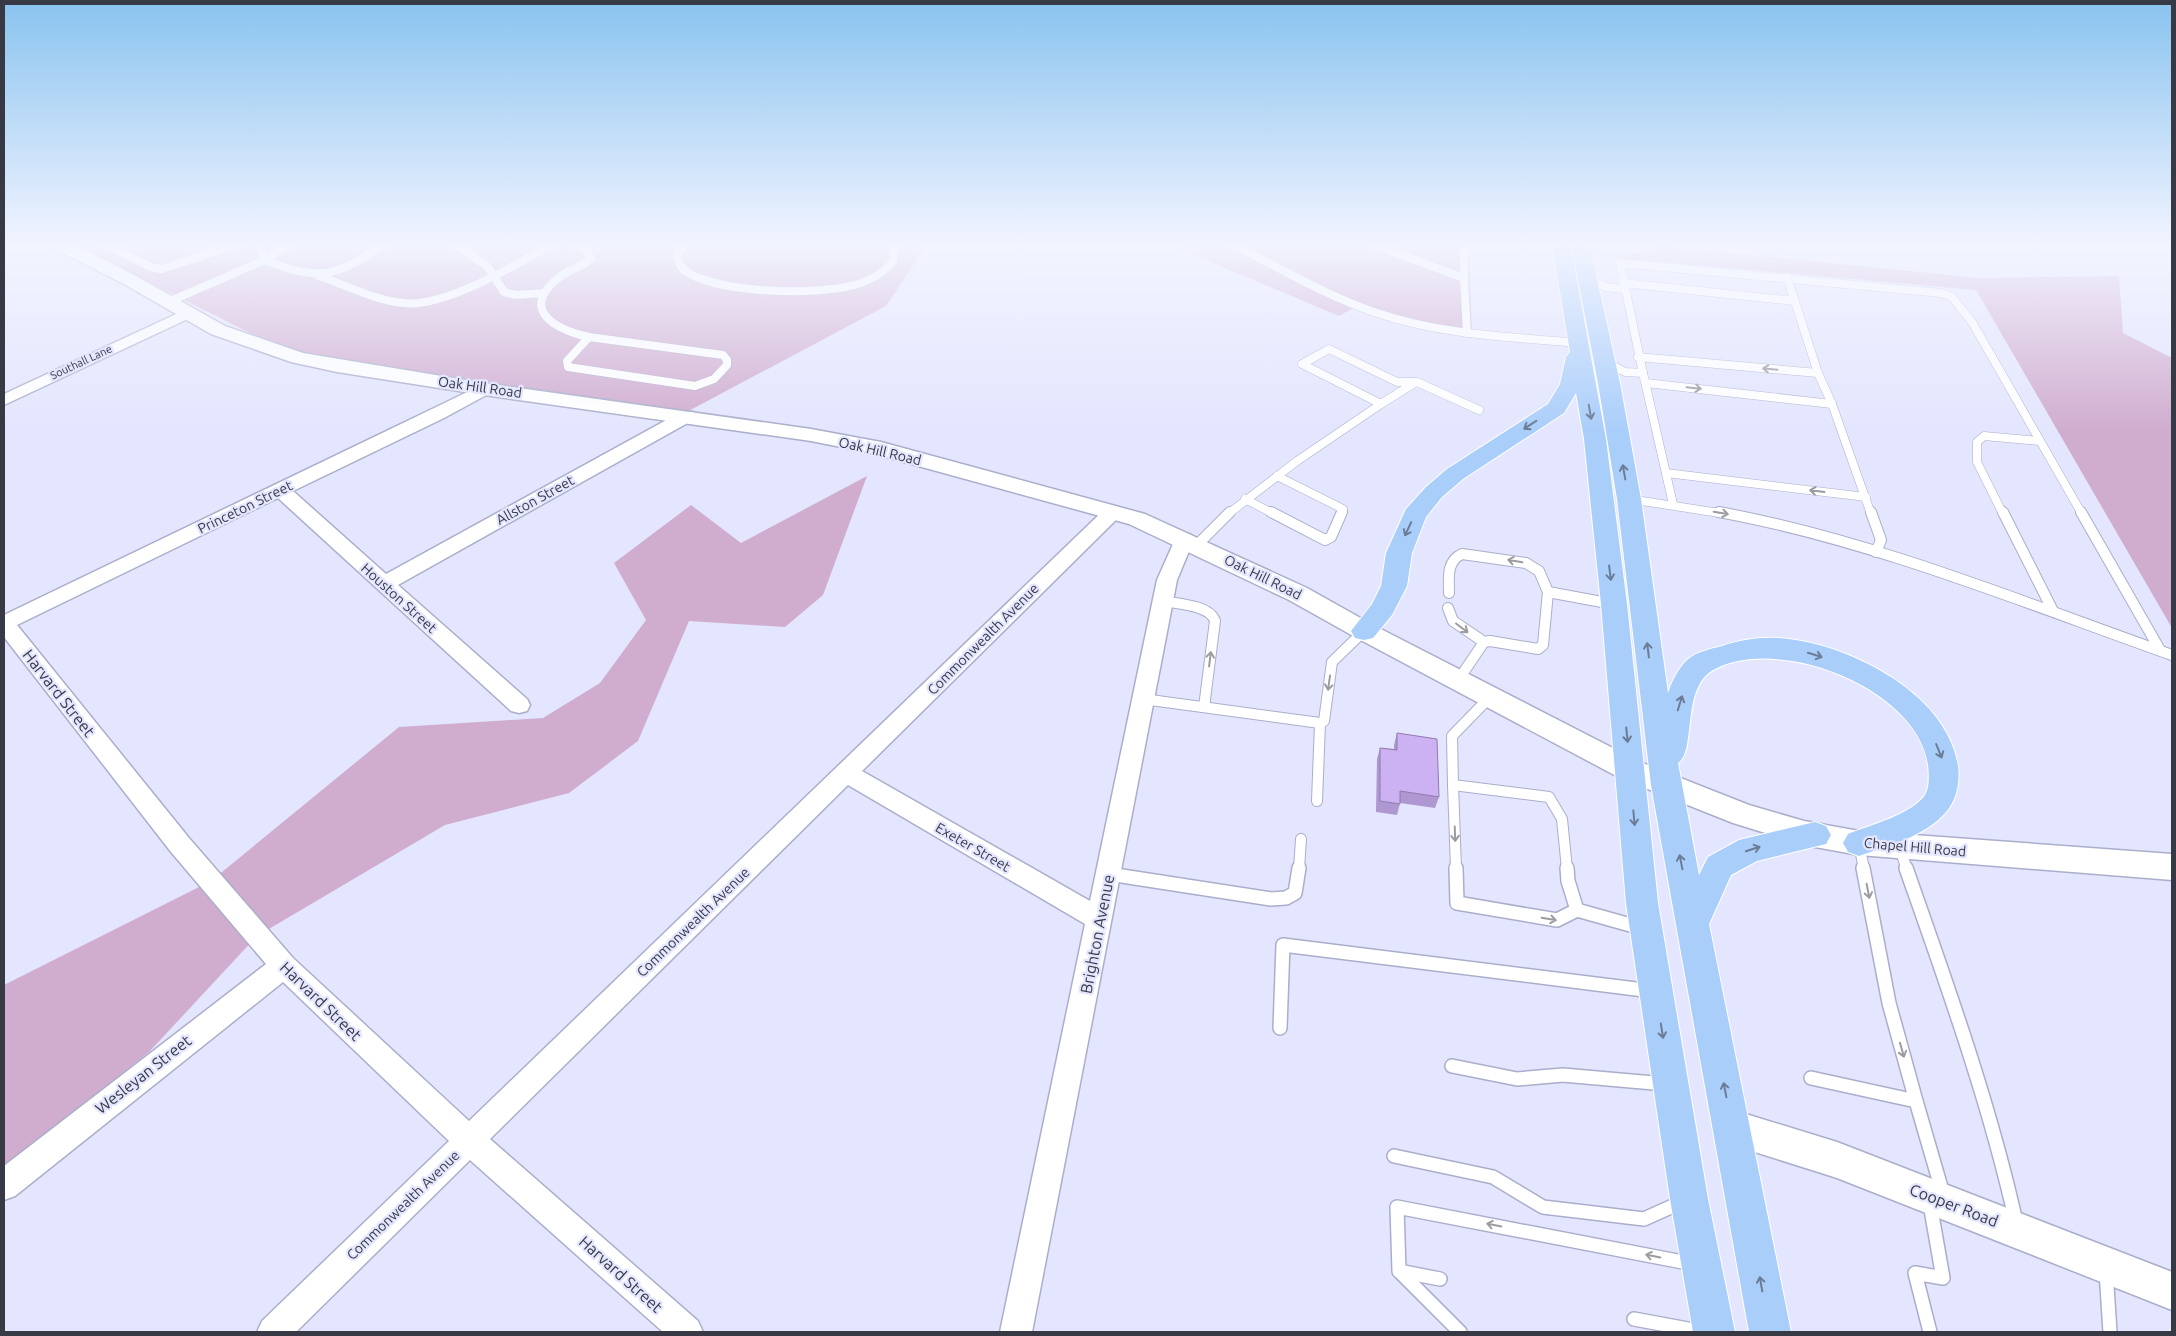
<svg xmlns="http://www.w3.org/2000/svg" width="2176" height="1336" font-family="Ubuntu,sans-serif">
	<style>
		.green { fill: #d0adcf }
		.lines { fill: none; stroke-linecap: round; stroke-linejoin: round }
		.service-far2-casing { stroke: #aaaeca; stroke-width: 9 }
		.service-far1-casing { stroke: #aaaeca; stroke-width: 12 }
		.service-casing { stroke: #aaaeca; stroke-width: 16 }
		.minor-casing { stroke: #aaaeca; stroke-width: 3 }
		.tertiary-casing { stroke: #aaaeca; stroke-width: 3 }
		.trunk-casing { stroke: #fff; stroke-width: 2 }
		.service-far2 { stroke: #fff; stroke-width: 8 }
		.service-far1 { stroke: #fff; stroke-width: 10 }
		.service { stroke: #fff; stroke-width: 13 }
		.minor { fill: #fff; fill-rule: evenodd }
		.tertiary { fill: #fff; fill-rule: evenodd }
		.trunk { fill: #aacefa; fill-rule: evenodd }
		.wall { fill: #af98d1 }
		.building { fill: #ccb1f3; stroke: #8f7caa }
		.oneway { stroke: #9b9ca2 }
		.oneway2 { stroke: #6b7c96 }
		.labels { text-anchor: middle; dominant-baseline: central; stroke-width: 4.5; stroke-linejoin: round; paint-order: stroke }
		.far-street-label { font-size: 11px; fill: #373945; stroke: #e3e6fe }
		.street-label { font-size: 14px; fill: #373945; stroke: #e3e6fe }
		.near-street-label { font-size: 16px; fill: #373945; stroke: #e3e6fe }
	</style>
	<rect width="100%" height="100%" fill="#e3e6fe"/>
	<!-- green -->
	<g class="green">
		<path d="M 71,243 L 928,243 L 886,306 L 681,415 L 304,360 Z"/>
		<path d="M 1166,243 L 1468,243 L 1472,334 L 1357,306 L 1339,316 Z"/>
		<path d="M 1661,246 L 1978,278 L 2119,276 L 2123,333 L 2172,358 L 2172,628 L 1976,290 L 1617,258 Z"/>
		<path d="M 867,476 L 823,595 L 785,627 L 689,621 L 638,741 L 569,793 L 445,825 L 257,936 L 149,1052 L 4,1168 L 4,985 L 211,881 L 399,727 L 543,718 L 600,683 L 646,620 L 614,563 L 691,505 L 741,543 Z"/>
	</g>
	<g class="lines">
		<defs>
			<g id="service-far2">
				<path d="M 102,243 L 153,268 L 162,269 L 241,243"/>
				<path d="M 258,243 L 265,260"/>
				<path d="M 454,243 L 488,267 L 504,292 L 516,295 L 543,293"/>
				<path d="M 570,243 L 585,250 L 591,258 C 583,267 570,269 561,276 C 518,308 553,329 589,337"/>
				<path d="M 685,243 L 677,257 C 679,262 680,267 684,270 C 716,294 820,296 858,284 C 873,279 882,273 893,262 L 894,243"/>
				<path d="M 1230,243 C 1278,267 1326,296 1377,313 C 1442,335 1511,337 1579,343"/>
				<path d="M 1369,243 L 1464,278 L 1467,333"/>
				<path d="M 1464,243 L 1464,278"/>
				<path d="M 265,260 C 317,281 335,278 381,246 L 379,243"/>
				<path d="M 319,276 C 346,285 374,300 403,303 C 444,308 518,264 554,243"/>
				<path d="M 1787,277 L 1818,373 L 1832,404 L 1871,514"/>
				<path d="M 1588,278 L 1605,287 L 1624,289"/>
				<path d="M 1623,283 L 1795,301"/>
				<path d="M 168,302 L 265,260 L 291,243"/>
				<path d="M 589,337 L 723,355 L 727,360 L 727,365 L 714,379 L 695,386 L 568,367 L 567,361 Z"/>
				<path d="M 1638,357 L 1818,373"/>
				<path d="M 1606,362 L 1625,372 L 1643,373 L 1673,504"/>
				<path d="M 1643,373 L 1620,263 L 1941,293 L 1951,296 L 1972,322 L 2082,514"/>
				<path d="M 1646,383 L 1832,404"/>
				<path d="M 1381,404 L 1416,382"/>
				<path d="M 1666,473 L 1866,497"/>
				<path d="M 1277,476 L 1343,509 L 1341,514"/>
				<path d="M 1245,499 L 1274,514"/>
				<path d="M 1629,499 L 1726,514"/>
				<path d="M 1228,514 L 1297,461 L 1381,404 L 1302,364 L 1329,349 L 1397,382 L 1417,382 L 1479,410"/>
				<path d="M 2003,514 L 1977,462 L 1977,442 L 1984,436 L 2040,441"/>
			</g>
			<g id="service-far1">
				<path d="M 1271,512 L 1325,540 L 1331,537 L 1342,512"/>
				<path d="M 1719,512 C 1872,540 2025,603 2172,655"/>
				<path d="M 1871,512 L 1881,540 L 1876,552"/>
				<path d="M 2003,512 L 2053,611"/>
				<path d="M 2081,512 L 2160,650"/>
				<path d="M 1197,545 L 1230,512"/>
				<path d="M 1449,593 C 1449,579 1446,561 1462,554 L 1526,563 L 1539,571 L 1548,592"/>
				<path d="M 1163,601 C 1178,604 1210,605 1215,621 L 1204,707"/>
				<path d="M 1448,608 L 1453,621 L 1484,642 L 1490,641 L 1538,649 L 1543,645 L 1548,592 L 1613,604"/>
				<path d="M 1459,679 L 1484,642"/>
				<path d="M 1491,696 L 1452,736 L 1453,785 L 1549,797 L 1562,819 L 1567,869"/>
				<path d="M 1143,699 L 1320,723"/>
				<path d="M 1453,785 L 1456,869"/>
				<path d="M 1317,801 L 1320,723 L 1324,721 L 1332,662 L 1364,631"/>
				<path d="M 1859,844 L 1864,869"/>
				<path d="M 1899,847 L 1907,869"/>
				<path d="M 1299,869 L 1301,839"/>
			</g>
			<g id="service">
				<path d="M 1456,868 L 1457,903 L 1557,920 L 1577,910"/>
				<path d="M 1567,868 L 1568,881 L 1577,910 L 1641,928"/>
				<path d="M 1863,868 L 1889,1003 L 1916,1101"/>
				<path d="M 1906,868 C 1947,985 1989,1101 2016,1222"/>
				<path d="M 1109,874 L 1271,899 L 1286,898 L 1295,893 L 1299,868"/>
				<path d="M 1280,1028 L 1283,945 L 1652,991"/>
				<path d="M 1452,1066 L 1517,1079 L 1563,1075 L 1665,1084"/>
				<path d="M 1811,1078 L 1916,1101 L 1943,1194"/>
				<path d="M 1394,1156 L 1493,1177 L 1543,1207 L 1644,1219 L 1684,1201"/>
				<path d="M 1930,1204 L 1943,1278 L 1915,1273 L 1930,1332"/>
				<path d="M 2106,1271 L 2110,1332"/>
				<path d="M 1400,1272 L 1460,1332"/>
				<path d="M 1440,1279 L 1399,1271 L 1397,1207 L 1693,1264"/>
				<path d="M 1634,1319 L 1704,1332"/>
			</g>
			<g id="minor">
				<path d="M 187,309 L 192,311 L 195,314 L 192,317 L 4,405 L 4,394 Z"/>
				<path d="M 484,384 L 490,385 L 492,389 L 490,393 L 444,418 L 293,491 L 386,574 L 681,412 L 693,412 L 696,416 L 693,420 L 398,585 L 527,699 L 530,705 L 527,711 L 519,713 L 511,711 L 278,498 L 17,625 L 189,838 L 293,958 L 469,1121 L 1106,508 L 1113,506 L 1120,508 L 1122,512 L 1120,516 L 862,771 L 1090,901 L 1157,580 L 1177,535 L 1184,533 L 1191,535 L 1194,539 L 1177,580 L 1032,1332 L 1000,1332 L 1085,924 L 848,785 L 490,1139 L 698,1321 L 703,1332 L 663,1332 L 470,1160 L 296,1332 L 257,1332 L 262,1321 L 449,1141 L 283,982 L 15,1196 L 4,1200 L 4,1166 L 266,964 L 171,852 L 4,637 L 4,615 Z"/>
			</g>
			<g id="tertiary">
				<path d="M 48,243 L 71,243 L 136,276 L 225,326 L 303,353 L 484,383 L 811,429 L 881,442 L 1145,514 L 1307,588 L 1373,625 L 1640,762 L 1749,805 L 1804,821 L 1859,831 L 2172,854 L 2172,880 L 1859,855 L 1804,845 L 1733,823 L 1620,778 L 1355,637 L 1289,600 L 1129,524 L 871,453 L 811,441 L 484,395 L 337,372 L 291,362 L 211,334 L 124,284 L 51,247 Z"/>
				<path d="M 1733,1110 L 1837,1142 L 2172,1272 L 2172,1310 L 1837,1178 L 1720,1141 L 1715,1128 L 1720,1115 Z"/>
			</g>
			<g id="trunk">
				<path d="M 1552,243 L 1570,243 L 1606,439 L 1627,604 L 1658,903 L 1708,1199 L 1735,1332 L 1693,1332 L 1670,1199 L 1626,903 L 1601,604 L 1584,439 L 1576,393 L 1564,413 L 1463,479 L 1442,497 L 1426,517 L 1412,553 L 1407,586 L 1392,615 L 1373,638 L 1364,640 L 1355,638 L 1351,631 L 1372,604 L 1381,586 L 1386,553 L 1406,509 L 1426,487 L 1447,469 L 1548,404 L 1560,384 L 1566,357 L 1570,352 Z"/>
				<path d="M 1571,243 L 1589,243 L 1620,383 L 1641,499 L 1668,693 C 1672,681 1678,669 1687,660 C 1696,652 1710,649 1722,646 C 1740,640 1758,637 1778,638 C 1845,642 1947,692 1958,766 C 1960,781 1957,800 1946,812 C 1926,836 1888,846 1859,856 L 1848,852 L 1843,843 L 1848,834 C 1870,825 1911,815 1925,795 C 1930,787 1929,774 1928,765 C 1918,689 1781,635 1715,669 C 1680,686 1697,751 1678,763 L 1699,875 L 1708,857 L 1739,840 L 1815,822 L 1826,826 L 1831,835 L 1826,844 L 1757,861 L 1731,875 L 1709,924 L 1791,1332 L 1749,1332 L 1651,785 L 1617,499 L 1598,383 Z"/>
			</g>
		</defs>
		<!-- service-far2 casing -->
		<use href="#service-far2" class="service-far2-casing"/>
		<!-- service-far1 casing -->
		<use href="#service-far1" class="service-far1-casing"/>
		<!-- service casing -->
		<use href="#service" class="service-casing"/>
		<!-- minor casing -->
		<use href="#minor" class="minor-casing"/>
		<!-- tertiary casing -->
		<use href="#tertiary" class="tertiary-casing"/>
		<!-- trunk casing -->
		<use href="#trunk" class="trunk-casing"/>
		<!-- service-far2 -->
		<use href="#service-far2" class="service-far2"/>
		<!-- service-far1 -->
		<use href="#service-far1" class="service-far1"/>
		<!-- service -->
		<use href="#service" class="service"/>
		<!-- minor -->
		<use href="#minor" class="minor"/>
		<!-- tertiary -->
		<use href="#tertiary" class="tertiary"/>
		<!-- trunk -->
		<use href="#trunk" class="trunk"/>
	</g>
	<!-- wall -->
	<path class="wall" d="M 1397,733 L 1439,797 L 1435,808 L 1400,803 L 1397,815 L 1376,812 L 1377,759 L 1380,748 L 1394,749 L 1394,745 Z"/>
	<!-- building -->
	<path class="building" d="M 1397,733 L 1437,739 L 1439,797 L 1400,791 L 1400,804 L 1380,801 L 1380,748 L 1397,750 Z"/>
	<!-- one-way arrows -->
	<defs><path id="oneway-shaft" d="M-6 0H5M1.5-3L5.5 0L1.5 3" fill="none" stroke-width="1.6" stroke-linecap="round" stroke-linejoin="round" transform="scale(1.25)"/></defs>
	<g class="oneway">
		<use href="#oneway-shaft" transform="translate(1770 369) rotate(-175)"/>
		<use href="#oneway-shaft" transform="translate(1694 388) rotate(6)"/>
		<use href="#oneway-shaft" transform="translate(1817 491) rotate(-173)"/>
		<use href="#oneway-shaft" transform="translate(1721 513) rotate(10)"/>
		<use href="#oneway-shaft" transform="translate(1515 561) rotate(-170)"/>
		<use href="#oneway-shaft" transform="translate(1462 628) rotate(37)"/>
		<use href="#oneway-shaft" transform="translate(1210 659) rotate(-83)"/>
		<use href="#oneway-shaft" transform="translate(1329 683) rotate(98)"/>
		<use href="#oneway-shaft" transform="translate(1455 834) rotate(88)"/>
		<use href="#oneway-shaft" transform="translate(1868 891) rotate(79)"/>
		<use href="#oneway-shaft" transform="translate(1549 919) rotate(10)"/>
		<use href="#oneway-shaft" transform="translate(1902 1050) rotate(74)"/>
		<use href="#oneway-shaft" transform="translate(1494 1225) rotate(-169)"/>
		<use href="#oneway-shaft" transform="translate(1653 1256) rotate(-169)"/>
	</g>
	<g class="oneway2">
		<use href="#oneway-shaft" transform="translate(1590 412) rotate(80)"/>
		<use href="#oneway-shaft" transform="translate(1530 425) rotate(147)"/>
		<use href="#oneway-shaft" transform="translate(1624 472) rotate(-100)"/>
		<use href="#oneway-shaft" transform="translate(1408 529) rotate(115)"/>
		<use href="#oneway-shaft" transform="translate(1610 573) rotate(83)"/>
		<use href="#oneway-shaft" transform="translate(1648 650) rotate(-97)"/>
		<use href="#oneway-shaft" transform="translate(1815 655) rotate(17)"/>
		<use href="#oneway-shaft" transform="translate(1680 703) rotate(-73)"/>
		<use href="#oneway-shaft" transform="translate(1627 735) rotate(84)"/>
		<use href="#oneway-shaft" transform="translate(1939 751) rotate(68)"/>
		<use href="#oneway-shaft" transform="translate(1634 818) rotate(85)"/>
		<use href="#oneway-shaft" transform="translate(1753 849) rotate(-18)"/>
		<use href="#oneway-shaft" transform="translate(1681 862) rotate(-101)"/>
		<use href="#oneway-shaft" transform="translate(1662 1031) rotate(81)"/>
		<use href="#oneway-shaft" transform="translate(1725 1090) rotate(-101)"/>
		<use href="#oneway-shaft" transform="translate(1761 1284) rotate(-100)"/>
	</g>
	<!-- sky -->
	<linearGradient id="sky" x2="0" y2="1"><stop stop-color="#89c3ef"/><stop offset="0.57" stop-color="#f2f4ff"/><stop offset="1" stop-color="#f2f4ff" stop-opacity="0"/></linearGradient>
	<rect width="2176" height="430" fill="url(#sky)"/>
	<g class="labels">
		<!-- far-street labels -->
		<g class="far-street-label">
			<text transform="translate(81 362) rotate(-25)">Southall Lane</text>
		</g>
		<!-- street labels -->
		<g class="street-label">
			<text transform="translate(480 387) rotate(8)">Oak Hill Road</text>
			<text transform="translate(880 451) rotate(13)">Oak Hill Road</text>
			<text transform="translate(535 500) rotate(-29)">Allston Street</text>
			<text transform="translate(245 507) rotate(-26)">Princeton Street</text>
			<text transform="translate(1263 577) rotate(26)">Oak Hill Road</text>
			<text transform="translate(399 598) rotate(42)">Houston Street</text>
			<text transform="translate(983 639) rotate(-45)">Commonwealth Avenue</text>
			<text transform="translate(973 847) rotate(30)">Exeter Street</text>
			<text transform="translate(1915 847) rotate(5)">Chapel Hill Road</text>
			<text transform="translate(693 922) rotate(-44)">Commonwealth Avenue</text>
			<text transform="translate(403 1205) rotate(-44)">Commonwealth Avenue</text>
		</g>
		<!-- near-street labels -->
		<g class="near-street-label">
			<text transform="translate(59 693) rotate(52)">Harvard Street</text>
			<text transform="translate(1097 934) rotate(-79)">Brighton Avenue</text>
			<text transform="translate(321 1001) rotate(44)">Harvard Street</text>
			<text transform="translate(143 1074) rotate(-38)">Wesleyan Street</text>
			<text transform="translate(1954 1205) rotate(21)">Cooper Road</text>
			<text transform="translate(621 1274) rotate(42)">Harvard Street</text>
		</g>
	</g>
	<!-- border -->
	<rect width="2176" height="1336" fill="none" stroke="#373945" stroke-width="10"/>
</svg>
